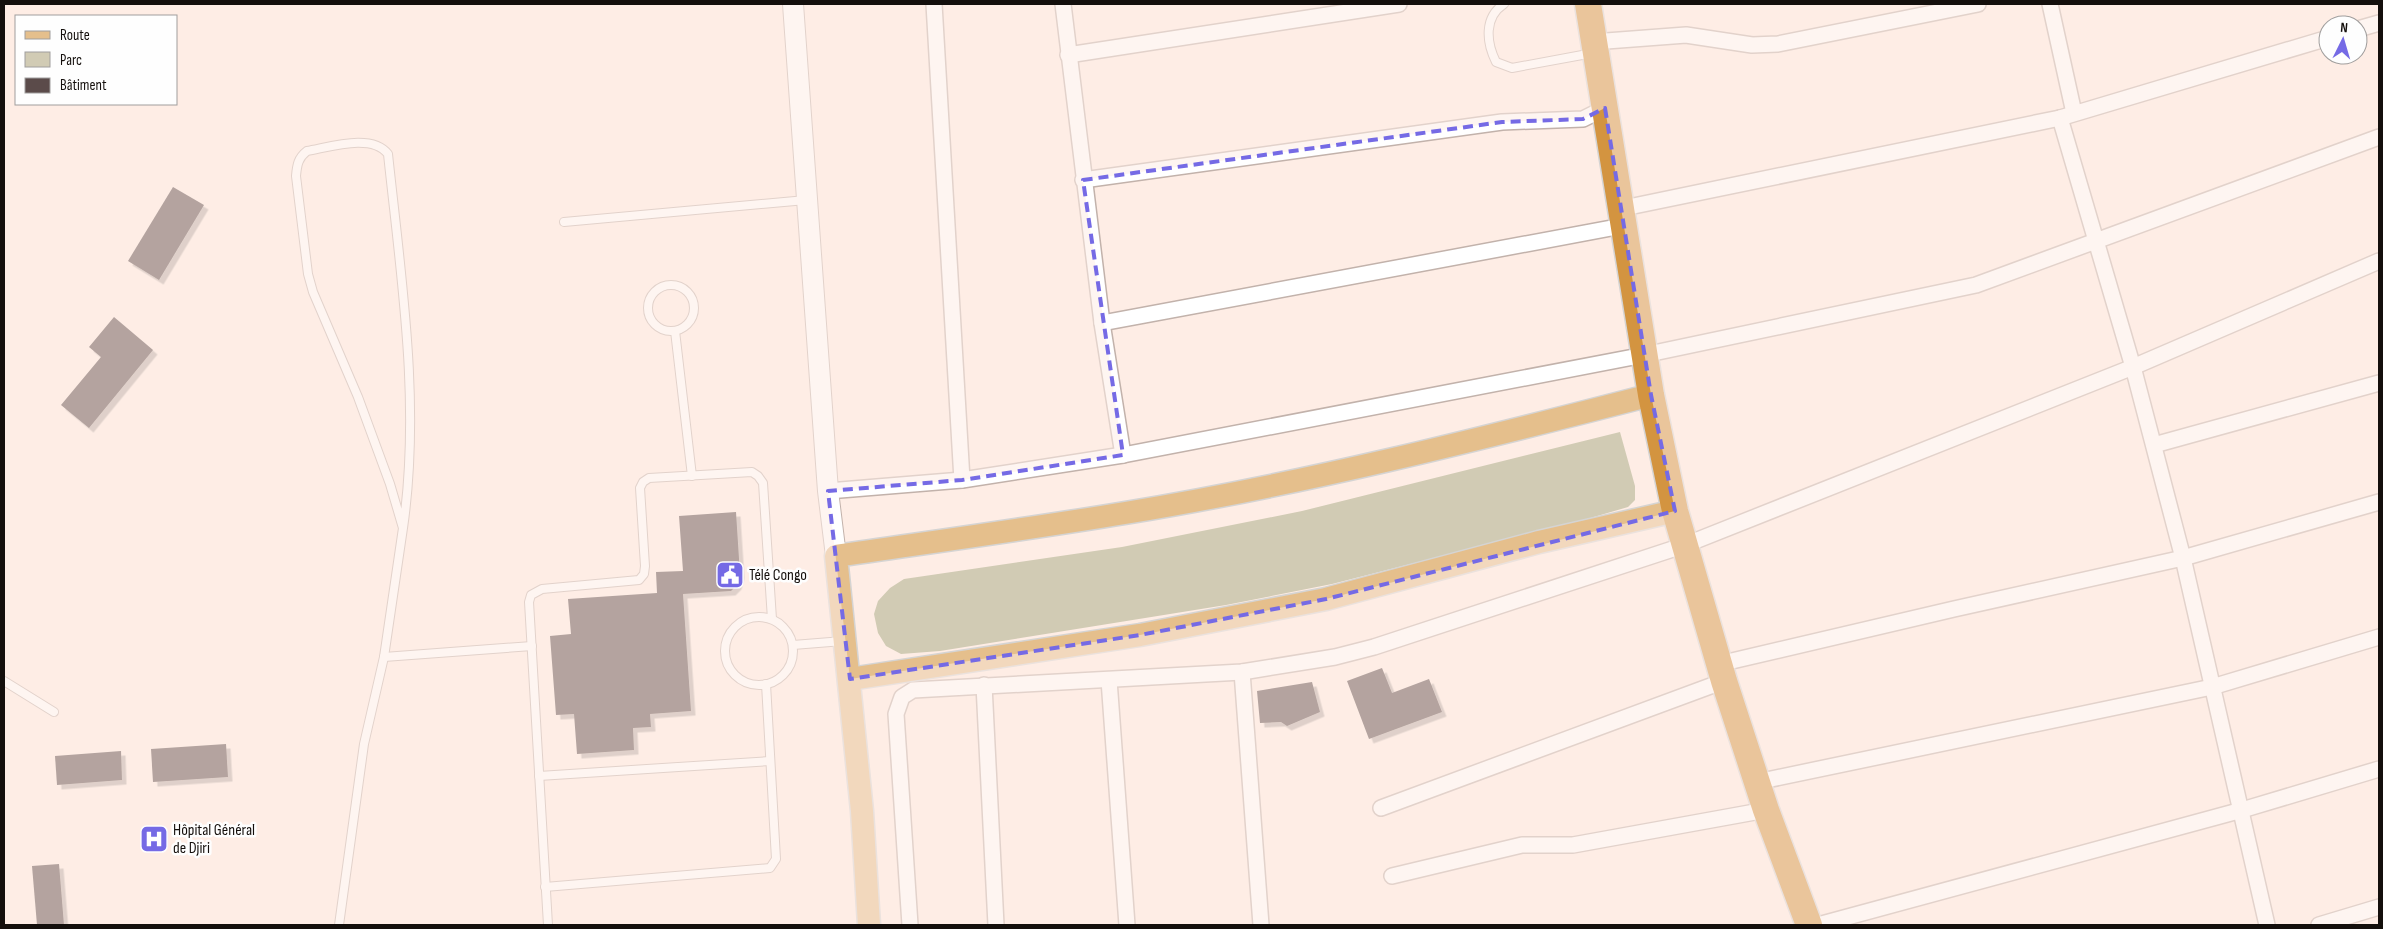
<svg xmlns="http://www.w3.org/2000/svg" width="2383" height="929" font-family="'Sofia Sans Condensed',sans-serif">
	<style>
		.green { fill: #d1cbb4 }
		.building { fill: #5b4b4a; filter: url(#shadow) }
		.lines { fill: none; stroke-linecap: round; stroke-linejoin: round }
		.lane-casing { stroke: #c2b2ab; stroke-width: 10 }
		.street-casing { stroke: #c2b2ab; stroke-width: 18 }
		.secondary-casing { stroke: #c2b2ab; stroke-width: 22 }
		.primary-casing { stroke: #d5d4d3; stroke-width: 25 }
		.highway-casing { stroke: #d5d4d3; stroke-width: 29 }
		.lane { stroke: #fff; stroke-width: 8 }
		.street { stroke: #fff; stroke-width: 15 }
		.secondary { stroke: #fff; stroke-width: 20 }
		.primary { stroke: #e5bf8c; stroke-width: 22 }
		.highway { stroke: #d39440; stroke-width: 26 }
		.marked { fill: none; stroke: #756ae5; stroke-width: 4; stroke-dasharray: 10 6; stroke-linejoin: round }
		.labels { text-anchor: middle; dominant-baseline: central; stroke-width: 5; stroke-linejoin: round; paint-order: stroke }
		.poi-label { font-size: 16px; fill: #140f0c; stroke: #fefefe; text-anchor: start }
	</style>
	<defs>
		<filter id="shadow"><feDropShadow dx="4.5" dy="4.5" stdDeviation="0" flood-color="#0004"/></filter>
	</defs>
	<rect width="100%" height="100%" fill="#feede5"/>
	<!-- green -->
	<path class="green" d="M 1620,432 L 1635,486 L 1635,500 L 1628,507 L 1587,519 L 1332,584 L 1226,605 L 940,651 L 901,654 L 886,646 L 878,633 L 874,614 L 878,601 L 890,588 L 904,579 L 1122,547 L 1302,511 Z"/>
	<!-- building -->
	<g class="building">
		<path d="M 173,187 L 204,205 L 159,280 L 128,261 Z"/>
		<path d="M 114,317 L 153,350 L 89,428 L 61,405 L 101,357 L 89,347 Z"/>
		<path d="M 736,512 L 740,574 L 737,585 L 731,591 L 683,594 L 691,711 L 650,714 L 651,727 L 633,728 L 634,750 L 577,754 L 574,714 L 556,715 L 550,636 L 571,634 L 568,599 L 657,593 L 656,572 L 683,571 L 679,516 Z"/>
		<path d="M 1382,668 L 1392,693 L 1429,679 L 1442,712 L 1369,739 L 1347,681 Z"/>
		<path d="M 1312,682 L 1320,712 L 1287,726 L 1281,722 L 1260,723 L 1257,691 Z"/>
		<path d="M 226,744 L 228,777 L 153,782 L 151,749 Z"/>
		<path d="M 121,751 L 122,780 L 57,785 L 55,756 Z"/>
		<path d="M 59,864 L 64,925 L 37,925 L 32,866 Z"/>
	</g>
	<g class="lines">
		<defs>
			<g id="lane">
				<path d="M 1504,4 C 1484,17 1486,42 1496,62 L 1512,68 L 1593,53"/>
				<path d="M 564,222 L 806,200"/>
				<circle cx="671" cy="308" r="23"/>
				<path d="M 675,331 L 692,476"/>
				<circle cx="759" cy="651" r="34"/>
				<path d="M 793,645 L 843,641"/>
				<path d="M 384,657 L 532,646"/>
				<path d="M 4,681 L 54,712"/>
				<path d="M 539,776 L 770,761"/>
				<path d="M 545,887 L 770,868 L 776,859 L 766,684"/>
				<path d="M 339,925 L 364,744 L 384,657 L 403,528 L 390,484 L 358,397 L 313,292 L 308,274 L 296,176 C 297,165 298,158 307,151 C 330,147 372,133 388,154 C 401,277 421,404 403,528"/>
				<path d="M 548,925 L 529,602 L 531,595 L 542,589 L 639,580 L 644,574 L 645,566 L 640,488 L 643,482 L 649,478 L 752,472 L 758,476 L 763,483 L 772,619"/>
			</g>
			<g id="street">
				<path d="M 934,4 L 962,480"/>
				<path d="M 1063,4 L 1102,323 L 1123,455"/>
				<path d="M 2050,4 L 2074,113"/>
				<path d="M 2358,29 L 2379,23"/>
				<path d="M 1593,42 L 1686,35 L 1752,45 L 1778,44 L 1978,4"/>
				<path d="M 1068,55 L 1399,4"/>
				<path d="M 2060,118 L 2133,367 L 2183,558 L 2267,925"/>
				<path d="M 1083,180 L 1502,122 L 1583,119 L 1605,108"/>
				<path d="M 1619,209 L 2060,118 L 2328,38"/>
				<path d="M 1102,323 L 1622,226"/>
				<path d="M 2154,445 L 2379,383"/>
				<path d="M 828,491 L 962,480 L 1123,455 L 1644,355 L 1976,285 L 2379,137"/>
				<path d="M 1719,664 L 1954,609 L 2183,558 L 2379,502"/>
				<path d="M 1242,672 L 1261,925"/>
				<path d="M 1109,680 L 1127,925"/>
				<path d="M 984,685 L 996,925"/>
				<path d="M 1757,782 L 2212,687 L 2379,637"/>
				<path d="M 1381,808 L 1724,681"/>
				<path d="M 1392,876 L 1522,845 L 1573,845 L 1766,810"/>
				<path d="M 910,925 L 896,714 L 902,697 L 913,690 L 1242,672 L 1335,657 L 1374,647 L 1685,545 L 2133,367 L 2379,261"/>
				<path d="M 1818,925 L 2242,810 L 2379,769"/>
				<path d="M 2319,925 L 2379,907"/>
			</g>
			<path id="secondary" d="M 793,4 L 828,491 L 836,556"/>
			<g id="primary">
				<path d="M 850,679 L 1140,635 L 1326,599 L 1539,542 L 1675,511"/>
				<path d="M 869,925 L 862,811 L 836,556 C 932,542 1029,529 1125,513 C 1302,484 1477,440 1651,395"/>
			</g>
			<path id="highway" d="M 1588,4 L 1651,395 L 1675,511 L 1724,681 L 1766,810 L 1809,925"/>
		</defs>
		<!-- lane casing -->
		<use href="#lane" class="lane-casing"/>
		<!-- street casing -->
		<use href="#street" class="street-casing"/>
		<!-- secondary casing -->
		<use href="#secondary" class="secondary-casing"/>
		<!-- primary casing -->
		<use href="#primary" class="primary-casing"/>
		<!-- highway casing -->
		<use href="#highway" class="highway-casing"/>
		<!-- lane -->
		<use href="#lane" class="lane"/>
		<!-- street -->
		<use href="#street" class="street"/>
		<!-- secondary -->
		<use href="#secondary" class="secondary"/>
		<!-- primary -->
		<use href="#primary" class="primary"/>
		<!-- highway -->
		<use href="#highway" class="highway"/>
	</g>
	<!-- marked area -->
	<path d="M0 0H2383V929H0ZM 1605,108 L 1651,395 L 1675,511 L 1326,599 L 1140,635 L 850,679 L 828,491 L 962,480 L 1123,455 L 1083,180 L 1502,122 L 1583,119 Z" fill="#feede5" fill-opacity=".55" fill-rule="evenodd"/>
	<path class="marked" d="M 1605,108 L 1651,395 L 1675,511 L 1326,599 L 1140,635 L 850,679 L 828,491 L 962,480 L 1123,455 L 1083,180 L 1502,122 L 1583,119 Z"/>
	<!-- icons -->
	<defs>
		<symbol id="civic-square" viewBox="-11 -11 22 22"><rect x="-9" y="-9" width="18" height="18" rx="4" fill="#756ae5" stroke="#fefefe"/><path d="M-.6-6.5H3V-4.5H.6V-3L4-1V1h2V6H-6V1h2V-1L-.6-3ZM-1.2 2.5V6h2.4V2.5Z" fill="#fff"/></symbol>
		<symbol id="hospital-square" viewBox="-11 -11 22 22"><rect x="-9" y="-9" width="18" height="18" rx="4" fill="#756ae5" stroke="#fefefe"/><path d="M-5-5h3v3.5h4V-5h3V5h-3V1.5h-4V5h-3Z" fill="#fff"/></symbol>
	</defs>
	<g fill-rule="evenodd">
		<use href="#civic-square" x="714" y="559" width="32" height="32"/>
		<use href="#hospital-square" x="138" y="823" width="32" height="32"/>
	</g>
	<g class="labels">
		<!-- poi labels -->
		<g class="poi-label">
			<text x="749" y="575">Télé Congo</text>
			<text x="173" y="830">Hôpital Général<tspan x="173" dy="18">de Djiri</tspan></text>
		</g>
	</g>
	<!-- border -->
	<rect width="2383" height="929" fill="none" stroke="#140f0c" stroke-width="10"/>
	<!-- legend -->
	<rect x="15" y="15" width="162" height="90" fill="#fefefe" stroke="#a09e9d"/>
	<rect x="25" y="31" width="25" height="8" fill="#e5bf8c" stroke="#a09e9d"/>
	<text x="60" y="40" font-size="15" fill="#140f0c">Route</text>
	<rect x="25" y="52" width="25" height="15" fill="#d1cbb4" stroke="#a09e9d"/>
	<text x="60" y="65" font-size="15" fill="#140f0c">Parc</text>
	<rect x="25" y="78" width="25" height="15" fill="#5b4b4a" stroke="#a09e9d"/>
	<text x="60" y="90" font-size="15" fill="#140f0c">Bâtiment</text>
	<!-- north arrow -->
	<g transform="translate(2343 40) rotate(5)"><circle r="24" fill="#fefefe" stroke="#a09e9d"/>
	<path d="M0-4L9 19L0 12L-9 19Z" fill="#756ae5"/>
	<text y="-8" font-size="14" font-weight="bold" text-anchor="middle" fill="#140f0c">N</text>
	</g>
</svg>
